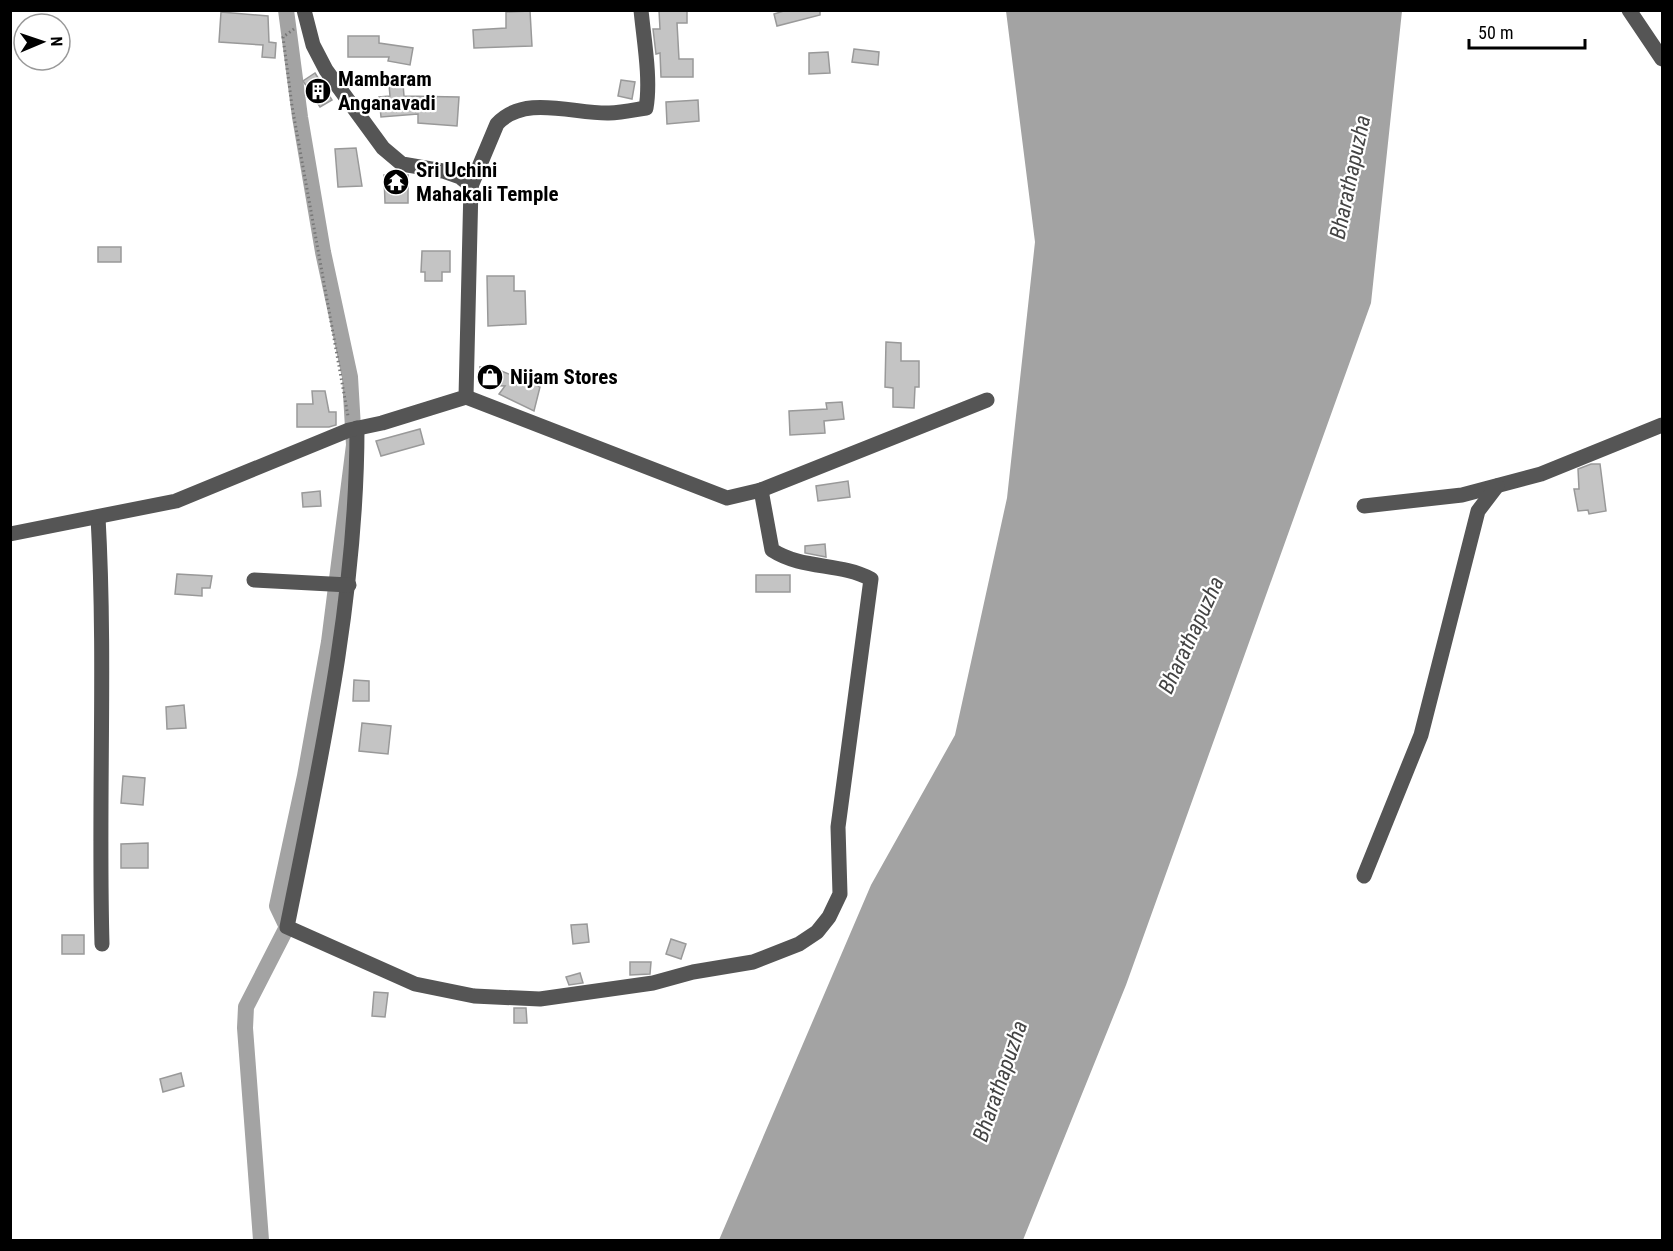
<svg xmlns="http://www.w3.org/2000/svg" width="1673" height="1251" font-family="'Roboto Condensed',sans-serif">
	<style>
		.water { fill: #a3a3a3 }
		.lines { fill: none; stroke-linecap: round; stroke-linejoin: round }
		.canal { stroke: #a3a3a3; stroke-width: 16 }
		.building { fill: #c4c4c4; stroke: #999; stroke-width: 1.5 }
		.path { stroke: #777; stroke-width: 3; stroke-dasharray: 1.5 3; stroke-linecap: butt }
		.minor { stroke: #555; stroke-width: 15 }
		.labels { text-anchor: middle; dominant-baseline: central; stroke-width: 4.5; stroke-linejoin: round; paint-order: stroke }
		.poi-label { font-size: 21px; font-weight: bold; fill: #000; stroke: #fff; text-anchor: start }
		.water-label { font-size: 22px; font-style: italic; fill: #444; stroke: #fff }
	</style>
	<rect width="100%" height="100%" fill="#fff"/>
	<!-- water -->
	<path class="water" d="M 1006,11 L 1402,11 L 1371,303 L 1126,985 L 1023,1240 L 719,1240 L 871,885 L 955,735 L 1007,498 L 1035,242 Z"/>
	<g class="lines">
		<!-- canal -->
		<path class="canal" d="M 261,1240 L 245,1028 L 246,1007 L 287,927 L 277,906 L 305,776 L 329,642 L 354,445 L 350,377 L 323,252 L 300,117 L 286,10"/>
	</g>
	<!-- building -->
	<g class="building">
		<path d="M 659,10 L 687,10 L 687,23 L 677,23 L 679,59 L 693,59 L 693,77 L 661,77 L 660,53 L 656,54 L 653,29 L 660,29 Z"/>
		<path d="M 787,10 L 820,10 L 820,15 L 777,26 L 774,14 Z"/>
		<path d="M 530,11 L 532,46 L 474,48 L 473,30 L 506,28 L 506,12 Z"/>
		<path d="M 221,12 L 268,16 L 269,42 L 276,43 L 275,58 L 262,57 L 263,45 L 219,42 Z"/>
		<path d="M 348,36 L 379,36 L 379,43 L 413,48 L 410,65 L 388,61 L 389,57 L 348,57 Z"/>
		<path d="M 854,49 L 879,52 L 878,65 L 852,62 Z"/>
		<path d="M 828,52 L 830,73 L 809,74 L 809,53 Z"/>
		<path d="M 315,73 L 332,100 L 320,107 L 303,81 Z"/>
		<path d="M 621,80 L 635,82 L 632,99 L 618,96 Z"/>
		<path d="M 403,84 L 404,96 L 459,97 L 457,126 L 418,123 L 418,114 L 381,117 L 379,97 L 390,96 L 389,85 Z"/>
		<path d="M 698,100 L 699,121 L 667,124 L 666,102 Z"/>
		<path d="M 356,148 L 362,186 L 338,187 L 335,149 Z"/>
		<path d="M 384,175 L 408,175 L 408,203 L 385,203 Z"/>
		<rect x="98" y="247" width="23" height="15"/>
		<path d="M 422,251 L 450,251 L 450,272 L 442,272 L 442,281 L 425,281 L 425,272 L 421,272 Z"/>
		<path d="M 487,276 L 514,276 L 514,291 L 525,291 L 526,324 L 488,326 Z"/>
		<path d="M 886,342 L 901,343 L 901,361 L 919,361 L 919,387 L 915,387 L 914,408 L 893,407 L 893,388 L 885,387 Z"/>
		<path d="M 480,367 L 499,370 L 540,387 L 534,411 L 499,394 L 505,386 L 481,385 Z"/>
		<path d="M 312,391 L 325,391 L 329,412 L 336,412 L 336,425 L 329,427 L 297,427 L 297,404 L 313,404 Z"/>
		<path d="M 842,402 L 844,419 L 824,421 L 825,433 L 790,435 L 789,411 L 827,409 L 826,403 Z"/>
		<path d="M 420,429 L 424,444 L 381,456 L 376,441 Z"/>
		<path d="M 1591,464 L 1600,464 L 1606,511 L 1589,514 L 1588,510 L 1578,511 L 1574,489 L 1579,489 L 1578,469 Z"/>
		<path d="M 848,481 L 850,497 L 818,501 L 816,486 Z"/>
		<path d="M 320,491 L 321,506 L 303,507 L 302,493 Z"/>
		<path d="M 825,544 L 826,557 L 805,553 L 805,546 Z"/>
		<path d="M 177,574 L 212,576 L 210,588 L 202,588 L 202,596 L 175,594 Z"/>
		<rect x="756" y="575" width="34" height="17"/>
		<path d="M 354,680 L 369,681 L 369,701 L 353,701 Z"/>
		<path d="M 184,705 L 186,728 L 167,729 L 166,707 Z"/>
		<path d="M 362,723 L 391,726 L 388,754 L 359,751 Z"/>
		<path d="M 123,776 L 145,778 L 143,805 L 121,803 Z"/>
		<path d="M 148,843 L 148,868 L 121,868 L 121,844 Z"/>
		<path d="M 587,924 L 589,942 L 573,944 L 571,925 Z"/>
		<rect x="62" y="935" width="22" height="19"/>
		<path d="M 671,939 L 686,944 L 681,959 L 666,954 Z"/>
		<path d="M 630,962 L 651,962 L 650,974 L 630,975 Z"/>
		<path d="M 580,973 L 583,983 L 569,985 L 566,977 Z"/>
		<path d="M 374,992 L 388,993 L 385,1017 L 372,1016 Z"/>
		<path d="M 514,1008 L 526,1008 L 527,1023 L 514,1023 Z"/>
		<path d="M 181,1073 L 184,1086 L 163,1092 L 160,1079 Z"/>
	</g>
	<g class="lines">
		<!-- path -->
		<path class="path" d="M 294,29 L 283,37 L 292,106 L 348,416"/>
		<!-- minor -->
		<g class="minor">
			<path d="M 1629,10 L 1662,59"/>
			<path d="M 471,186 L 497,124 C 524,94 574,114 609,113 C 621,113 634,110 646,108 C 651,79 644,41 641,10"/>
			<path d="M 466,397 L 727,498 L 761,490 L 987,400"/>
			<path d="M 357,428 C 357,597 320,763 287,927 L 415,984 L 474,996 L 540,999 L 653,983 L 693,972 L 753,962 L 799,944 L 817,932 L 829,917 L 840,894 L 838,827 L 871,579 C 839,562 803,570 772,550 L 761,490"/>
			<path d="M 1364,506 L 1462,495 L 1541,474 L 1662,425"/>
			<path d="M 98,517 C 106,659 98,801 102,944"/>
			<path d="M 10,534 L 176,501 L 349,430 L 382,423 L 466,397 L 471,186 L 460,177 L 443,171 L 402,164 L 383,148 L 326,70 L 313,45 L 304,10"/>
			<path d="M 254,580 L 349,585"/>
			<path d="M 1364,876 L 1421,735 L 1478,511 L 1497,486"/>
		</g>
	</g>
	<!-- icons -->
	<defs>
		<symbol id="building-disc" viewBox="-11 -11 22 22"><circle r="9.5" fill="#000" stroke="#fff"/><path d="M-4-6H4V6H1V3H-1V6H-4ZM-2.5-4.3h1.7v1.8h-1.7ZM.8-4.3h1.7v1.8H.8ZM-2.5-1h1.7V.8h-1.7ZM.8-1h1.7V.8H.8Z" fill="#fff"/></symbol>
		<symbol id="temple-disc" viewBox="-11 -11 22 22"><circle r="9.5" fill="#000" stroke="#fff"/><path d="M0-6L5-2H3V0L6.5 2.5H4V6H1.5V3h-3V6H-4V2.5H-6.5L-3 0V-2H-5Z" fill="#fff"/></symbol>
		<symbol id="shop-disc" viewBox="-11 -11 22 22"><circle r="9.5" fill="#000" stroke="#fff"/><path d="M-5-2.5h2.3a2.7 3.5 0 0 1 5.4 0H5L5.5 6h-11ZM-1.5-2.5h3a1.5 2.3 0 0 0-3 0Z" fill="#fff"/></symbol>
	</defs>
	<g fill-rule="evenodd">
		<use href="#building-disc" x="303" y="76" width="30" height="30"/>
		<use href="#temple-disc" x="381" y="167" width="30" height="30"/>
		<use href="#shop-disc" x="475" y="362" width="30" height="30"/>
	</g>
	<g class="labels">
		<!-- poi labels -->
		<g class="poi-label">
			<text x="338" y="79">Mambaram<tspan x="338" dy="24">Anganavadi</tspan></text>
			<text x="416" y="170">Sri Uchini<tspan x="416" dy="24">Mahakali Temple</tspan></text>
			<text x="510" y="377">Nijam Stores</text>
		</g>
		<!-- water labels -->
		<g class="water-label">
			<text transform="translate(1350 177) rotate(-78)">Bharathapuzha</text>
			<text transform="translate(1191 635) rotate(-65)">Bharathapuzha</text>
			<text transform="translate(1000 1081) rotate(-71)">Bharathapuzha</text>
		</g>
	</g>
	<!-- border -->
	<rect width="1673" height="1251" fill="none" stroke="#000000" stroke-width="24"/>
	<!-- north arrow -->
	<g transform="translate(42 42) rotate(88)"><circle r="28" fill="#ffffff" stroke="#999999" stroke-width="1.5"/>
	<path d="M0-4.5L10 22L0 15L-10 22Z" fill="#000000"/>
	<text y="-9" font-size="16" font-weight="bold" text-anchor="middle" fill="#000000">N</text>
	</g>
	<!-- scale -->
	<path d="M1469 39v9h116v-9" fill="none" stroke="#000000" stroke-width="3"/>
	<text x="1478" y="39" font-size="18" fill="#000000" stroke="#ffffff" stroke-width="4.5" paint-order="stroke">50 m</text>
</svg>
